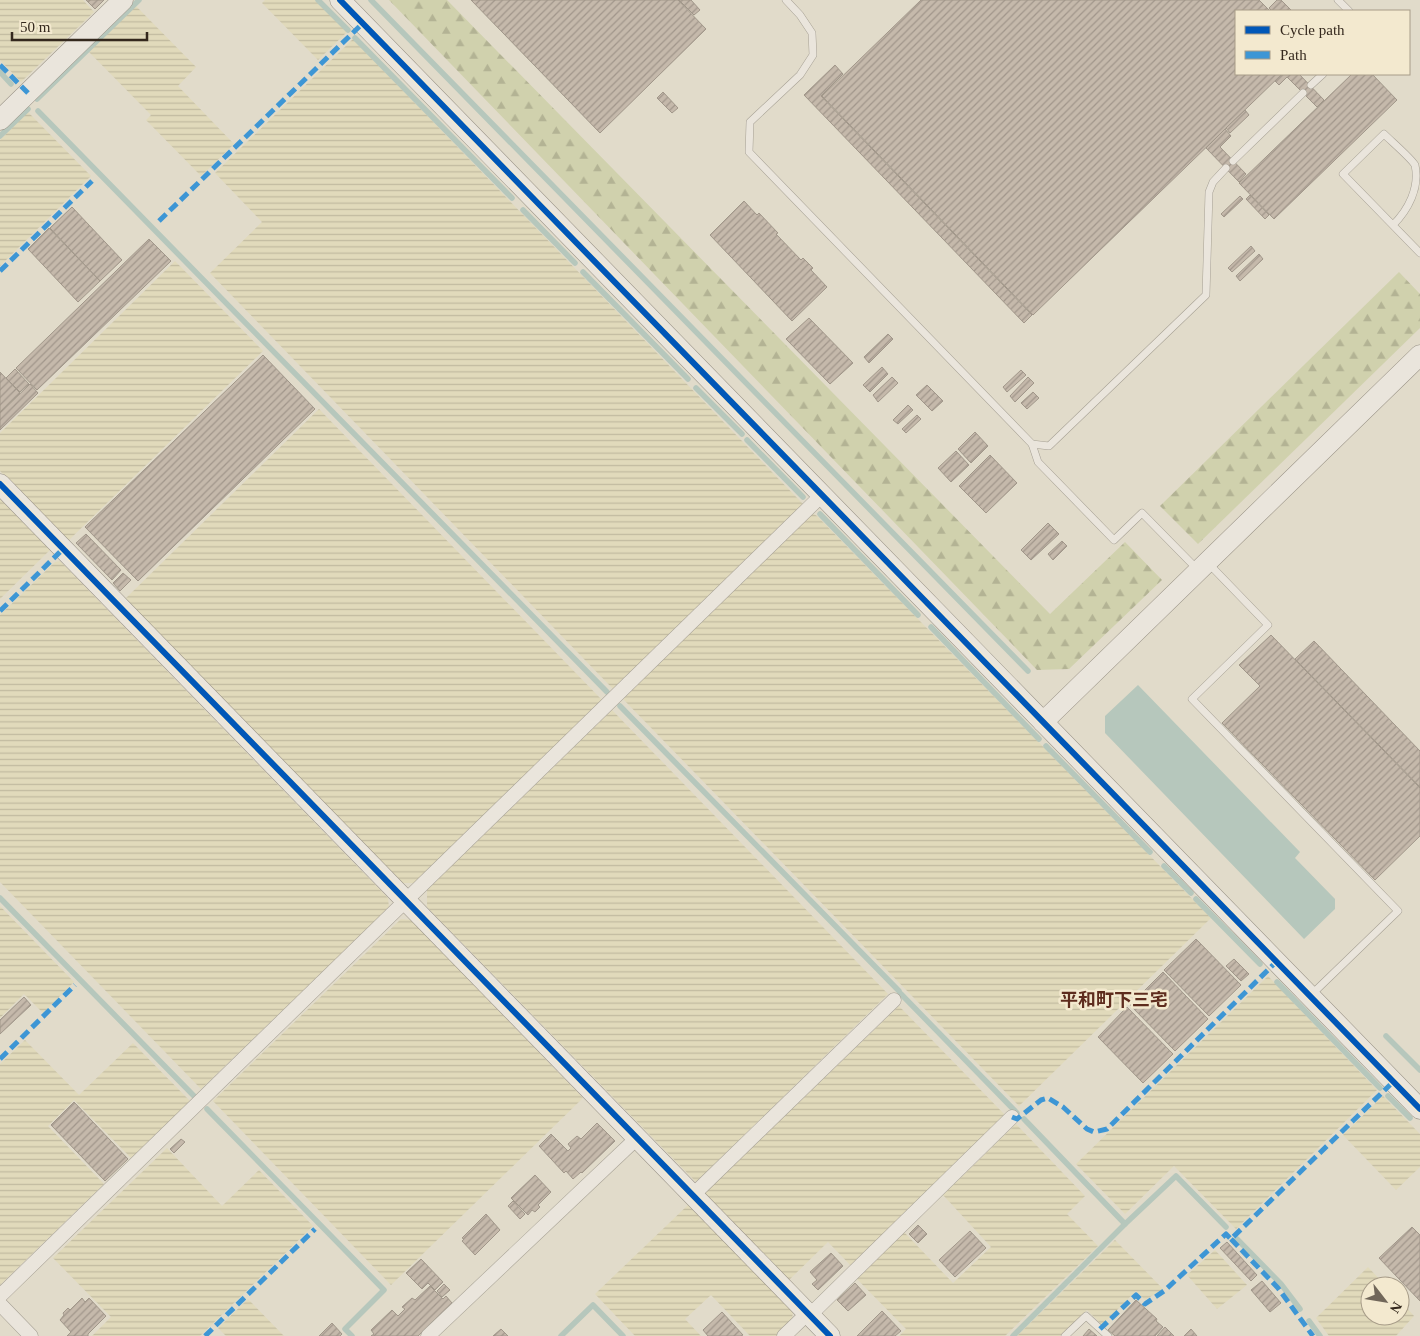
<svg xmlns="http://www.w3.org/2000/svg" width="1420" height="1336" font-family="'Times New Roman','Noto Sans JP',serif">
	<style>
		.farmland { fill: url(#farmland-rules) }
		.forest { fill: url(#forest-firs) }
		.water { fill: #b6c7bc }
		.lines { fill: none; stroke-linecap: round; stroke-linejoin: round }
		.stream { stroke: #b6c7bc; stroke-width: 5.5 }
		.building { fill: url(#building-hatch); stroke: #a1978a }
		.lane-casing { stroke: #a6a094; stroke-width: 8 }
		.street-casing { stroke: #a6a094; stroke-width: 15 }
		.secondary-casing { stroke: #968f83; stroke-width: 21 }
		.lane { stroke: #eae5dc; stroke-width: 7 }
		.street { stroke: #eae5dc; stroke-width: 14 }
		.secondary { stroke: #eae5dc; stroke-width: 20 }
		.quiet { stroke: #3d96d5; stroke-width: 5; stroke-dasharray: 10 5; stroke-linecap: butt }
		.cycleway-casing { stroke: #f3e9cf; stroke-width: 9 }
		.cycleway { stroke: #0057b8; stroke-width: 6 }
		.labels { text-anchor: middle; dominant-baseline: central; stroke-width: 5; stroke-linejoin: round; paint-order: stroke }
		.quarter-label { font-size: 18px; font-weight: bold; fill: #5e2c1e; stroke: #f3e9cf }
	</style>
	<defs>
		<pattern id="farmland-rules" width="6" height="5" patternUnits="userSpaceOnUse" patternTransform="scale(1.25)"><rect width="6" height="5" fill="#e1dabb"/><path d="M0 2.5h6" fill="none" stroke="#c2bba0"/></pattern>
		<pattern id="forest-firs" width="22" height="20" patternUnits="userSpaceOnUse" patternTransform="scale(1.25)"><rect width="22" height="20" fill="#d0d1ad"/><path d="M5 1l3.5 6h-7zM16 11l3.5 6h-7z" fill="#b3b394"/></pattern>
		<pattern id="building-hatch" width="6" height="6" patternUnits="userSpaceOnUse" patternTransform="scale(1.25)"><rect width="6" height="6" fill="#c5b9ab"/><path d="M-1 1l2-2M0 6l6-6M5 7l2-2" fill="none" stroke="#a1968b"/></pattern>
	</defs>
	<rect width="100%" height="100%" fill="#e1dbca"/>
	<!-- farmland -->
	<g class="farmland">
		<path d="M 0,0 L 83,0 L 94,12 L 21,82 L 0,60 Z"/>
		<path d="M 265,0 L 316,0 L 347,32 L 318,60 L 262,3 Z"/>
		<path d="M 136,6 L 196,67 L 178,86 L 234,144 L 201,176 L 146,120 L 151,115 L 89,52 Z"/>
		<path d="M 353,39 L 803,504 L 613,689 L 210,273 L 262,222 L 215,173 Z"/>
		<path d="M 28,112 L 91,176 L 0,266 L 0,140 Z"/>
		<path d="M 175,261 L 263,351 L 68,541 L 0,471 L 0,433 Z"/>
		<path d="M 319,409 L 602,700 L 415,883 L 401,883 L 125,599 Z"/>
		<path d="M 0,499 L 50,550 L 0,599 Z"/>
		<path d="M 812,513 L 817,516 L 1211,918 L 1019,1106 L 623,699 Z"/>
		<path d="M 60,561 L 388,898 L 389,908 L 201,1089 L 0,882 L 0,615 L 55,562 Z"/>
		<path d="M 612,710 L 888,994 L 696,1182 L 427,907 L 427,890 Z"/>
		<path d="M 0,906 L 74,982 L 43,1013 L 24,994 L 0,1018 Z"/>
		<path d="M 401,919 L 411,920 L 583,1098 L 391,1285 L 213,1101 Z"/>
		<path d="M 1268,976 L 1377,1090 L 1236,1229 L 1174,1166 L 1125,1214 L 1076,1164 Z"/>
		<path d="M 899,1006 L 1006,1116 L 852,1267 L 828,1242 L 789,1280 L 705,1193 Z"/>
		<path d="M 25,1040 L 79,1095 L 133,1043 L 190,1101 L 131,1158 L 74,1100 L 48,1126 L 104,1184 L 0,1285 L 0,1064 Z"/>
		<path d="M 1383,1096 L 1420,1134 L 1420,1167 L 1396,1190 L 1343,1135 Z"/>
		<path d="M 1016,1124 L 1085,1196 L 1067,1214 L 1098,1246 L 1005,1336 L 899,1336 L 906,1329 L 856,1278 L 904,1232 L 953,1283 L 991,1247 L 943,1195 Z"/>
		<path d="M 167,1148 L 222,1206 L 259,1170 L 313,1226 L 200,1336 L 92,1336 L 111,1317 L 53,1258 Z"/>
		<path d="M 689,1204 L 793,1311 L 792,1320 L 776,1336 L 750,1336 L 711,1295 L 685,1319 L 701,1336 L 635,1336 L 595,1294 Z"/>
		<path d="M 1115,1240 L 1163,1289 L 1145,1300 L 1136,1291 L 1102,1325 L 1087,1310 L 1060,1336 L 1017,1336 Z"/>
		<path d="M 1215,1250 L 1247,1285 L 1217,1309 L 1187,1275 Z"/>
		<path d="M 1368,1267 L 1386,1286 L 1370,1286 L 1370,1316 L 1400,1316 L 1400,1300 L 1414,1316 L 1396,1336 L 1329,1336 L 1316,1318 Z"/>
		<path d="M 248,1299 L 284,1336 L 226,1336 L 218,1328 Z"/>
	</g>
	<!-- forest -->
	<g class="forest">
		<path d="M 389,0 L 447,0 L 1050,614 L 1125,542 L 1162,580 L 1069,669 L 1037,670 Z"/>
		<path d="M 1399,272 L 1420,294 L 1420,328 L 1198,544 L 1160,506 Z"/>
	</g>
	<!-- water -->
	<path class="water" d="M 1138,685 L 1300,852 L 1295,858 L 1335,899 L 1335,909 L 1304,939 L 1105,733 L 1105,716 Z"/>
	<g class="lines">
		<!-- stream -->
		<g class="stream">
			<path d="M 318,0 L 348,30"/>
			<path d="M 371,0 L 1028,671"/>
			<path d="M 355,38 L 512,198"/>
			<path d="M 0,72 L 11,84"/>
			<path d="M 37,99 L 139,0"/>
			<path d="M 38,111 L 607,692"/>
			<path d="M 0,136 L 28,109"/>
			<path d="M 523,210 L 575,263"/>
			<path d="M 583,272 L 688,379"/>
			<path d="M 696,388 L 742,434"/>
			<path d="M 747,440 L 803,497"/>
			<path d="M 820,514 L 918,615"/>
			<path d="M 931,627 L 1039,739"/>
			<path d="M 620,706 L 899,991"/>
			<path d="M 1046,746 L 1150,852"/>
			<path d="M 1164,866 L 1191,893"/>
			<path d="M 0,898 L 194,1096"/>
			<path d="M 1196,899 L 1260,964"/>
			<path d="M 1277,982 L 1380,1088"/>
			<path d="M 901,994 L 1017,1113"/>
			<path d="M 1386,1036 L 1420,1070"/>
			<path d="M 1388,1096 L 1410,1118"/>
			<path d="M 207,1109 L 384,1290 L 345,1329 L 352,1336"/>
			<path d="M 1024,1119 L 1125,1224 L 1176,1176 L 1226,1227"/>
			<path d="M 1237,1239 L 1281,1284 L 1300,1309"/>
			<path d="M 1309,1321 L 1320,1336"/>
			<path d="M 561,1336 L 593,1305 L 623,1336"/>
			<path d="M 1013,1336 L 1125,1224"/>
		</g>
	</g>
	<!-- building -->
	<g class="building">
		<path d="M 86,0 L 104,0 L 95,9 Z"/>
		<path d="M 471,0 L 678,0 L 706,29 L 600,133 Z"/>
		<path d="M 679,0 L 691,0 L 700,10 L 694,15 Z"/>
		<path d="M 921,0 L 1259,0 L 1270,11 L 1236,11 L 1236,74 L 1282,74 L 1033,315 L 822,96 Z"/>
		<path d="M 1277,0 L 1281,0 L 1292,11 L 1272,11 L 1269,8 Z"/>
		<path d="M 835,65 L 843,74 L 821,96 L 1032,315 L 1024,323 L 804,95 Z"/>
		<path d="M 1283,74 L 1299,74 L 1324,100 L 1317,107 L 1287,77 L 1279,85 L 1275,81 Z"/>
		<path d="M 1352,74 L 1372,74 L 1397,100 L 1274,219 L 1239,183 Z"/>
		<path d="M 663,92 L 678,108 L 672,113 L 657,98 Z"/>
		<path d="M 1245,110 L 1249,115 L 1230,133 L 1226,128 Z"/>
		<path d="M 1225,129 L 1231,136 L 1220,147 L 1246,174 L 1239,182 L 1206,148 Z"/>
		<path d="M 1250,195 L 1269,215 L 1265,219 L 1246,199 Z"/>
		<path d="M 1240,196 L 1243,199 L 1224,217 L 1221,214 Z"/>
		<path d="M 744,201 L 757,215 L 759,213 L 778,233 L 776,234 L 801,260 L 803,258 L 813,268 L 811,270 L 827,287 L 792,321 L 710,235 Z"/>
		<path d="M 72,207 L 122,260 L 100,281 L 50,228 Z"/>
		<path d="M 49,228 L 100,281 L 78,302 L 28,249 Z"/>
		<path d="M 149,239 L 171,261 L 37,390 L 16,368 Z"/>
		<path d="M 1251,246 L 1255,251 L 1232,272 L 1228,268 Z"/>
		<path d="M 1259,254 L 1263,259 L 1240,281 L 1236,276 Z"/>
		<path d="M 809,318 L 853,363 L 830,384 L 786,339 Z"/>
		<path d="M 888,334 L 893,339 L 869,363 L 864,357 Z"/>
		<path d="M 263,355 L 315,409 L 138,581 L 85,527 Z"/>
		<path d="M 882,367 L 888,374 L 870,392 L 863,385 Z"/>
		<path d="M 15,369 L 29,384 L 20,392 L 6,378 Z"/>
		<path d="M 1021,370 L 1026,375 L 1007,392 L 1003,387 Z"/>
		<path d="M 0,372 L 20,393 L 0,412 Z"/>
		<path d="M 892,377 L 898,383 L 878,402 L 873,395 Z"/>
		<path d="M 1028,377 L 1034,383 L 1015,402 L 1010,396 Z"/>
		<path d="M 30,384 L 38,393 L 0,430 L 0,413 Z"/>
		<path d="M 927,385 L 943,401 L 932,411 L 916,395 Z"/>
		<path d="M 1033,392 L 1039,398 L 1027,409 L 1021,403 Z"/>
		<path d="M 908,405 L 913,410 L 898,424 L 893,420 Z"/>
		<path d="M 917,415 L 921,419 L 906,433 L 902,429 Z"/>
		<path d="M 975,432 L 988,446 L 971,463 L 958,449 Z"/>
		<path d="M 956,451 L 969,465 L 951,482 L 938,468 Z"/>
		<path d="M 990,455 L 1017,483 L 986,513 L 959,486 Z"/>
		<path d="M 1048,523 L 1059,534 L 1031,560 L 1021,550 Z"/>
		<path d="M 86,534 L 121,570 L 112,580 L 76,543 Z"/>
		<path d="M 1062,541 L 1067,546 L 1053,560 L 1048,554 Z"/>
		<path d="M 123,573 L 131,580 L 120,591 L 113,583 Z"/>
		<path d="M 1271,635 L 1420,788 L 1420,836 L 1375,880 L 1222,723 L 1260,686 L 1239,665 Z"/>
		<path d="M 1314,641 L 1420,751 L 1420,787 L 1295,659 Z"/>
		<path d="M 1196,939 L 1241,985 L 1209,1016 L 1164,970 Z"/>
		<path d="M 1234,959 L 1249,974 L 1241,981 L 1226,966 Z"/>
		<path d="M 1163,972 L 1208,1019 L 1175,1051 L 1130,1005 Z"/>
		<path d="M 24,997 L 31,1005 L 0,1034 L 0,1020 Z"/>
		<path d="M 1127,1007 L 1173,1054 L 1143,1083 L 1098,1037 Z"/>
		<path d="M 74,1102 L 128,1159 L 105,1181 L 51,1125 Z"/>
		<path d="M 597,1123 L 615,1141 L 582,1173 L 581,1172 L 573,1179 L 566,1171 L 564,1173 L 539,1146 L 551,1134 L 568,1151 L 571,1148 L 568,1144 L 577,1136 L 581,1139 Z"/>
		<path d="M 181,1139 L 185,1142 L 174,1153 L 170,1149 Z"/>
		<path d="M 535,1175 L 551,1192 L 538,1205 L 540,1207 L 535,1212 L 532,1210 L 528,1215 L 511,1198 Z"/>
		<path d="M 513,1201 L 525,1214 L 520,1219 L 508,1206 Z"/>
		<path d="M 486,1214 L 500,1230 L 475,1255 L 462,1241 L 464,1239 L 462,1238 Z"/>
		<path d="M 918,1225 L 927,1234 L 918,1243 L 909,1234 Z"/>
		<path d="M 1412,1227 L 1420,1235 L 1420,1301 L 1379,1258 Z"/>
		<path d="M 970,1231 L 986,1248 L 955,1277 L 939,1260 Z"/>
		<path d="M 1227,1242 L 1257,1275 L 1251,1281 L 1220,1248 Z"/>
		<path d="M 831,1253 L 843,1266 L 818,1290 L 812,1284 L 817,1280 L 810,1272 Z"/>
		<path d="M 421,1259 L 443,1282 L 435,1290 L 428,1283 L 422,1289 L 406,1273 Z"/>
		<path d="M 1262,1281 L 1281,1303 L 1270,1312 L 1251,1290 Z"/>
		<path d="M 855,1283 L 866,1295 L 848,1311 L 837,1300 Z"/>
		<path d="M 444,1284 L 450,1290 L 442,1297 L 437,1291 Z"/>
		<path d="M 430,1286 L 443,1299 L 446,1296 L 452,1303 L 418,1336 L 371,1336 L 374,1334 L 371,1330 L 392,1310 L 398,1316 L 405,1309 L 402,1307 L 412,1298 L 415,1300 Z"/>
		<path d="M 82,1298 L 85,1302 L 89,1298 L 106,1316 L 88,1334 L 88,1336 L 67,1336 L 71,1332 L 60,1320 L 64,1315 L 63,1313 L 68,1308 L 70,1310 Z"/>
		<path d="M 1136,1300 L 1157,1319 L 1156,1321 L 1163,1327 L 1155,1336 L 1115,1336 L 1108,1330 Z"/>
		<path d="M 882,1311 L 901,1331 L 895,1336 L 857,1336 Z"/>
		<path d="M 722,1312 L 743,1335 L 741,1336 L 708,1336 L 703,1330 Z"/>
		<path d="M 332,1323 L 342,1334 L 340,1336 L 319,1336 Z"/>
		<path d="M 1165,1327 L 1174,1336 L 1157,1336 Z"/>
		<path d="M 501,1329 L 508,1336 L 493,1336 Z"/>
		<path d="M 1089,1329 L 1097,1336 L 1083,1336 Z"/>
		<path d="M 1191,1329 L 1197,1336 L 1184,1336 Z"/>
	</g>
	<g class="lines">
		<defs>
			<g id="lane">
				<path d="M 786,0 L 800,15 L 812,33 L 813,55 L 800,75 L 750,122 L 749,152 L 1032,444 L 1049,446 L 1206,295 L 1209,192 L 1213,182 L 1226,168"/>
				<path d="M 1338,0 L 1349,11"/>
				<path d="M 1311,85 L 1323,74"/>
				<path d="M 1233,161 L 1303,93"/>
				<path d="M 1393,225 C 1408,210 1420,188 1415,165 C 1411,158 1391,141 1384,134 L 1343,174 L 1420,253"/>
				<path d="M 1032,444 L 1038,462 L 1114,540 L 1142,513 L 1198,570"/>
				<path d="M 1209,564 L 1268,625 L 1192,699 L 1398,911 L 1311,995"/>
				<path d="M 1065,1336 L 1086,1316 L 1108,1336"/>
			</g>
			<g id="street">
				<path d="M 693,1195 L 894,1000"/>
				<path d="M 0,1296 L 822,495"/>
				<path d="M 0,1304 L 31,1336"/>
				<path d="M 810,1315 L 1012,1117"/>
				<path d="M 428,1336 L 637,1138"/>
				<path d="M 784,1336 L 808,1313"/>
			</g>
			<g id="secondary">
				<path d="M 340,0 L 1420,1109"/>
				<path d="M 0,120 L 123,0"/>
				<path d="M 0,484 L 830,1336"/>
				<path d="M 1043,722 L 1420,355"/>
			</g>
		</defs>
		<!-- lane casing -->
		<use href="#lane" class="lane-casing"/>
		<!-- street casing -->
		<use href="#street" class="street-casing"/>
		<!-- secondary casing -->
		<use href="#secondary" class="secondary-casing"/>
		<!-- lane -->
		<use href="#lane" class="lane"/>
		<!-- street -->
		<use href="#street" class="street"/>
		<!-- secondary -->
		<use href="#secondary" class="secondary"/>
		<!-- quiet -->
		<g class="quiet">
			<path d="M 0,65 L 28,93"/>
			<path d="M 159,221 L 363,23"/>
			<path d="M 0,271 L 92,181"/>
			<path d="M 0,611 L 63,549"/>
			<path d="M 0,1059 L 75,985"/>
			<path d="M 1012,1117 L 1017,1119 L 1041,1100 L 1048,1098 L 1063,1107 L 1087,1129 L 1094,1132 L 1107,1129 L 1276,962"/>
			<path d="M 1231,1239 L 1278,1288 L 1313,1336"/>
			<path d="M 1100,1329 L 1136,1295 L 1145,1304 L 1164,1291 L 1226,1234 L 1231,1239 L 1393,1082"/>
			<path d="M 205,1336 L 315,1229"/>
		</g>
		<defs>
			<g id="cycleway">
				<path d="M 340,0 L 1420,1109"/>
				<path d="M 0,484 L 830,1336"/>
			</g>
		</defs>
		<!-- cycleway casing -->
		<use href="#cycleway" class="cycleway-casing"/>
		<!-- cycleway -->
		<use href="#cycleway" class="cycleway"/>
	</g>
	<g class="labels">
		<!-- quarter labels -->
		<g class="quarter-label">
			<text x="1114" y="1000">平和町下三宅</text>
		</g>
	</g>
	<!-- legend -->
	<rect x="1235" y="10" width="175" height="65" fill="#f3e9cf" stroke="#a79c88"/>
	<rect x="1245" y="26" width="25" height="8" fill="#0057b8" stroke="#a79c88"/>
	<text x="1280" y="35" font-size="15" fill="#34281d">Cycle path</text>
	<rect x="1245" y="51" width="25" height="8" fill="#3d96d5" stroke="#a79c88"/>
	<text x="1280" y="60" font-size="15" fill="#34281d">Path</text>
	<!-- north arrow -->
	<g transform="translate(1385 1301) rotate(121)"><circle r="24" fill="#f3e9cf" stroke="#a79c88"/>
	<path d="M0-4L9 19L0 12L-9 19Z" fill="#71675a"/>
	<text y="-8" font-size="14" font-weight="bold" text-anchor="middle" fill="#34281d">N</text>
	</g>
	<!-- scale -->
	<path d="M12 32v8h135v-8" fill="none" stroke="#34281d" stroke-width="2.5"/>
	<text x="20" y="32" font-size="15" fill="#34281d" stroke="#f3e9cf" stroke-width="4" paint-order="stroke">50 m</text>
</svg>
